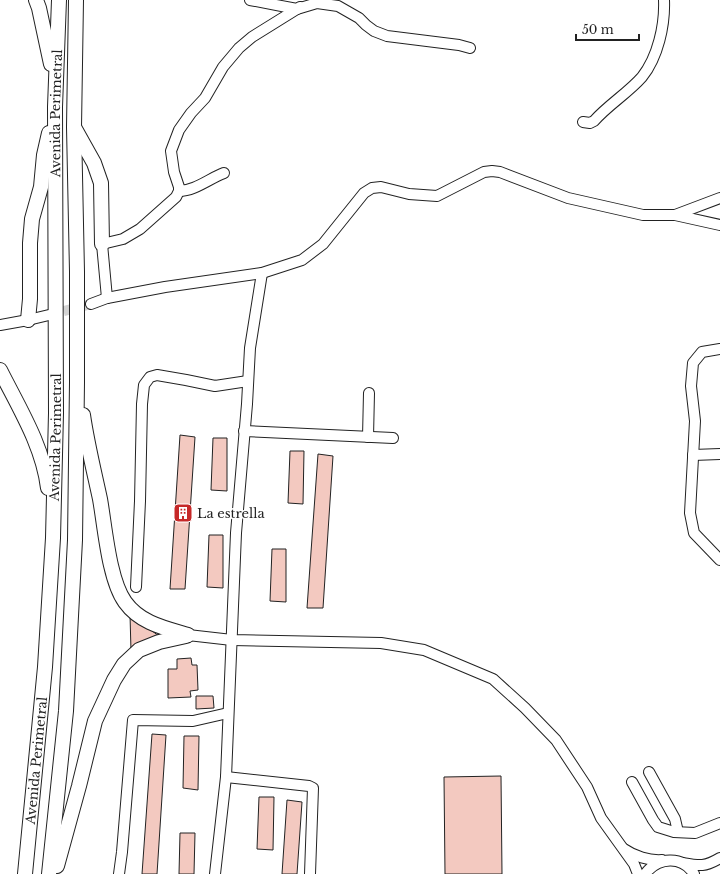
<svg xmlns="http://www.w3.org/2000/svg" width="720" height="874" font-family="'Libre Baskerville',serif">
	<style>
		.building { fill: #f3c9c0; stroke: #222 }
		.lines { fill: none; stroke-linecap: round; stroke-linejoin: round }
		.minor-tunnel { stroke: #d3d3d3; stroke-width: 10; stroke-dasharray: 10 5; stroke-linecap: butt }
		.minor-casing { stroke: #222; stroke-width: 12 }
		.highway-casing { stroke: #222; stroke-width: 16 }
		.minor { stroke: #fff; stroke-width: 10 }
		.highway { stroke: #fff; stroke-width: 14 }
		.labels { text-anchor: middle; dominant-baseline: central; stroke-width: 3; stroke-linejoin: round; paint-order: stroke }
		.street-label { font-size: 13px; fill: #222; stroke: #fff }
		.poi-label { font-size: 13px; fill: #222; stroke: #fff; text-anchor: start }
	</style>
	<rect width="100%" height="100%" fill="#fff"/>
	<!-- building -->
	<g class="building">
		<path d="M 180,435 L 195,437 L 185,589 L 170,589 Z"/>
		<path d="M 213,438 L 227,438 L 227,491 L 211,490 Z"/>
		<path d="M 290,451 L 304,451 L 303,504 L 288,503 Z"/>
		<path d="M 318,454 L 333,456 L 323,608 L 307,608 Z"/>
		<path d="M 209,535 L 223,535 L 223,588 L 207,587 Z"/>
		<path d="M 272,549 L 286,549 L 286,602 L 270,601 Z"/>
		<path d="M 130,615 L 159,636 L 131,651 Z"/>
		<path d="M 191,658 L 192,665 L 197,665 L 198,690 L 190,691 L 191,697 L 168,698 L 168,669 L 177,669 L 177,659 Z"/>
		<path d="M 196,696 L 213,696 L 214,708 L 196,709 Z"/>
		<path d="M 152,734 L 166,735 L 157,874 L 142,874 Z"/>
		<path d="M 184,736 L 199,736 L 198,790 L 183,788 Z"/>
		<path d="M 501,776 L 502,874 L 445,874 L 444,777 Z"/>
		<path d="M 259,797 L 274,797 L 273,850 L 257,849 Z"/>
		<path d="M 287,800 L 302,802 L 297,874 L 282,874 Z"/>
		<path d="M 180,833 L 195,833 L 194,874 L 179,874 Z"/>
	</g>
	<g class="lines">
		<!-- minor-tunnel -->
		<path class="minor-tunnel" d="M 49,315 L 91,304"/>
		<defs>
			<g id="minor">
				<path d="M 250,0 L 297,9 L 300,7"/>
				<path d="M 583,122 L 590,123 L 594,121 C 608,105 628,93 642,77 C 658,57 665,25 664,0"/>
				<path d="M 179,191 C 195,191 210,178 224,173"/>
				<path d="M 675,215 L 720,225"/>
				<path d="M 107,298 L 102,244 L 123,239 L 140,229 L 176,197 L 179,191 L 179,187 L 174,172 L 171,151 L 179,130 L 191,113 L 205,98 L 223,67 L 239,48 L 252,37 L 297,9 L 317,3 L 338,6 L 359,18 L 366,25 L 374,31 L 387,36 L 459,45 L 470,48"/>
				<path d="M 91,304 L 107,298 L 165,287 L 262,273 L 302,260 L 323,244 L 364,193 L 372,188 L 381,187 L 409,194 L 437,196 L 484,172 L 492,171 L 500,172 L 568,198 L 643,215 L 675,215 L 720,198"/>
				<path d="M 0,325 L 28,320 L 49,315"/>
				<path d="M 720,349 L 702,352 L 693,363 L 691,386 L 695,421 L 690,513 L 694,533 L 720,560"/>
				<path d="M 244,431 L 393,438"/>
				<path d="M 368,437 L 369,393"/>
				<path d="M 693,455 L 720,454"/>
				<path d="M 136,587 L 140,501 L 142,404 L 144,385 L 150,377 L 157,375 L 186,380 L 215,386 L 248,381"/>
				<path d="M 188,635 L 232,640 L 381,643 L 424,650 L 493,679 L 525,708 L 556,740 L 587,787 L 601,818 L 634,864 L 638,874"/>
				<path d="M 649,772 L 675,819 L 678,832"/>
				<path d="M 226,777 L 309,786 L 313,788 L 310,874"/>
				<path d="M 632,782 L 653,820 L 658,827 L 674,832 L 695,833 L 720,823"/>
				<path d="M 624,849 C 634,856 649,861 662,860"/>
				<path d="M 683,863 C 700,866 705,867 720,858"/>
				<path d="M 119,874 L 122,852 L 133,720 L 193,721 L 228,713"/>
				<path d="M 215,874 L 226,777 L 236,533 L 247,404 L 250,348 L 262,273"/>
				<path d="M 645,874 C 658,857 682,855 694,874"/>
			</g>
			<g id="highway">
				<path d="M 36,0 L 39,8 L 51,64"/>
				<path d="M 75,129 L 94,163 L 101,183 L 102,244"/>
				<path d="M 28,320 L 30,299 L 30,243 L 32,219 L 41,187 L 44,155 L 49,133"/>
				<path d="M 0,370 C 19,408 43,446 48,488"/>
				<path d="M 83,415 C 87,443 94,471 100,499 C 105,527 109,580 125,602 C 140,623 164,628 188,635"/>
				<path d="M 57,866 L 79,786 L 95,721 L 114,680 L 124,664 L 139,650 L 159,642 L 186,636"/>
				<path id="s1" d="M 25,874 L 45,667 L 53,538 L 56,413 L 55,107 L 59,0"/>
				<path d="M 49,874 L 66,711 L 75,540 L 77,382 L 77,272 L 74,127 L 76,0"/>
			</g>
		</defs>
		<!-- minor casing -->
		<use href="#minor" class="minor-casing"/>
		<!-- highway casing -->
		<use href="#highway" class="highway-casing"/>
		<!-- minor -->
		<use href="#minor" class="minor"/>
		<!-- highway -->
		<use href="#highway" class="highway"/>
	</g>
	<!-- icons -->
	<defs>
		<symbol id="building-square" viewBox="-11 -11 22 22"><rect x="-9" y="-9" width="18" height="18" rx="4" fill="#c62828" stroke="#fff"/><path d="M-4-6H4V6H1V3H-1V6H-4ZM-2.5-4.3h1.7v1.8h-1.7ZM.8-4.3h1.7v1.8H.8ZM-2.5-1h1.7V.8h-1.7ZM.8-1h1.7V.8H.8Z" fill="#fff"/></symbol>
	</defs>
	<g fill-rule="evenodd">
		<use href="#building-square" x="172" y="502" width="22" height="22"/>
	</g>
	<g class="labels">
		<!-- street labels -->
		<g class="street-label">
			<text stroke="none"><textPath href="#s1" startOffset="762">Avenida Perimetral</textPath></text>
			<text stroke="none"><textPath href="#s1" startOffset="438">Avenida Perimetral</textPath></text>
			<text stroke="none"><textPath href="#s1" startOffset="114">Avenida Perimetral</textPath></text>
		</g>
		<!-- poi labels -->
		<g class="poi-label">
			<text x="197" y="513">La estrella</text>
		</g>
	</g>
	<!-- scale -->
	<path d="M576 34v6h63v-6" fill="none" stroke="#222222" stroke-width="2"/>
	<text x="582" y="34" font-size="12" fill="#222222" stroke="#ffffff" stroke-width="3" paint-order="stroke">50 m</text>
</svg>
